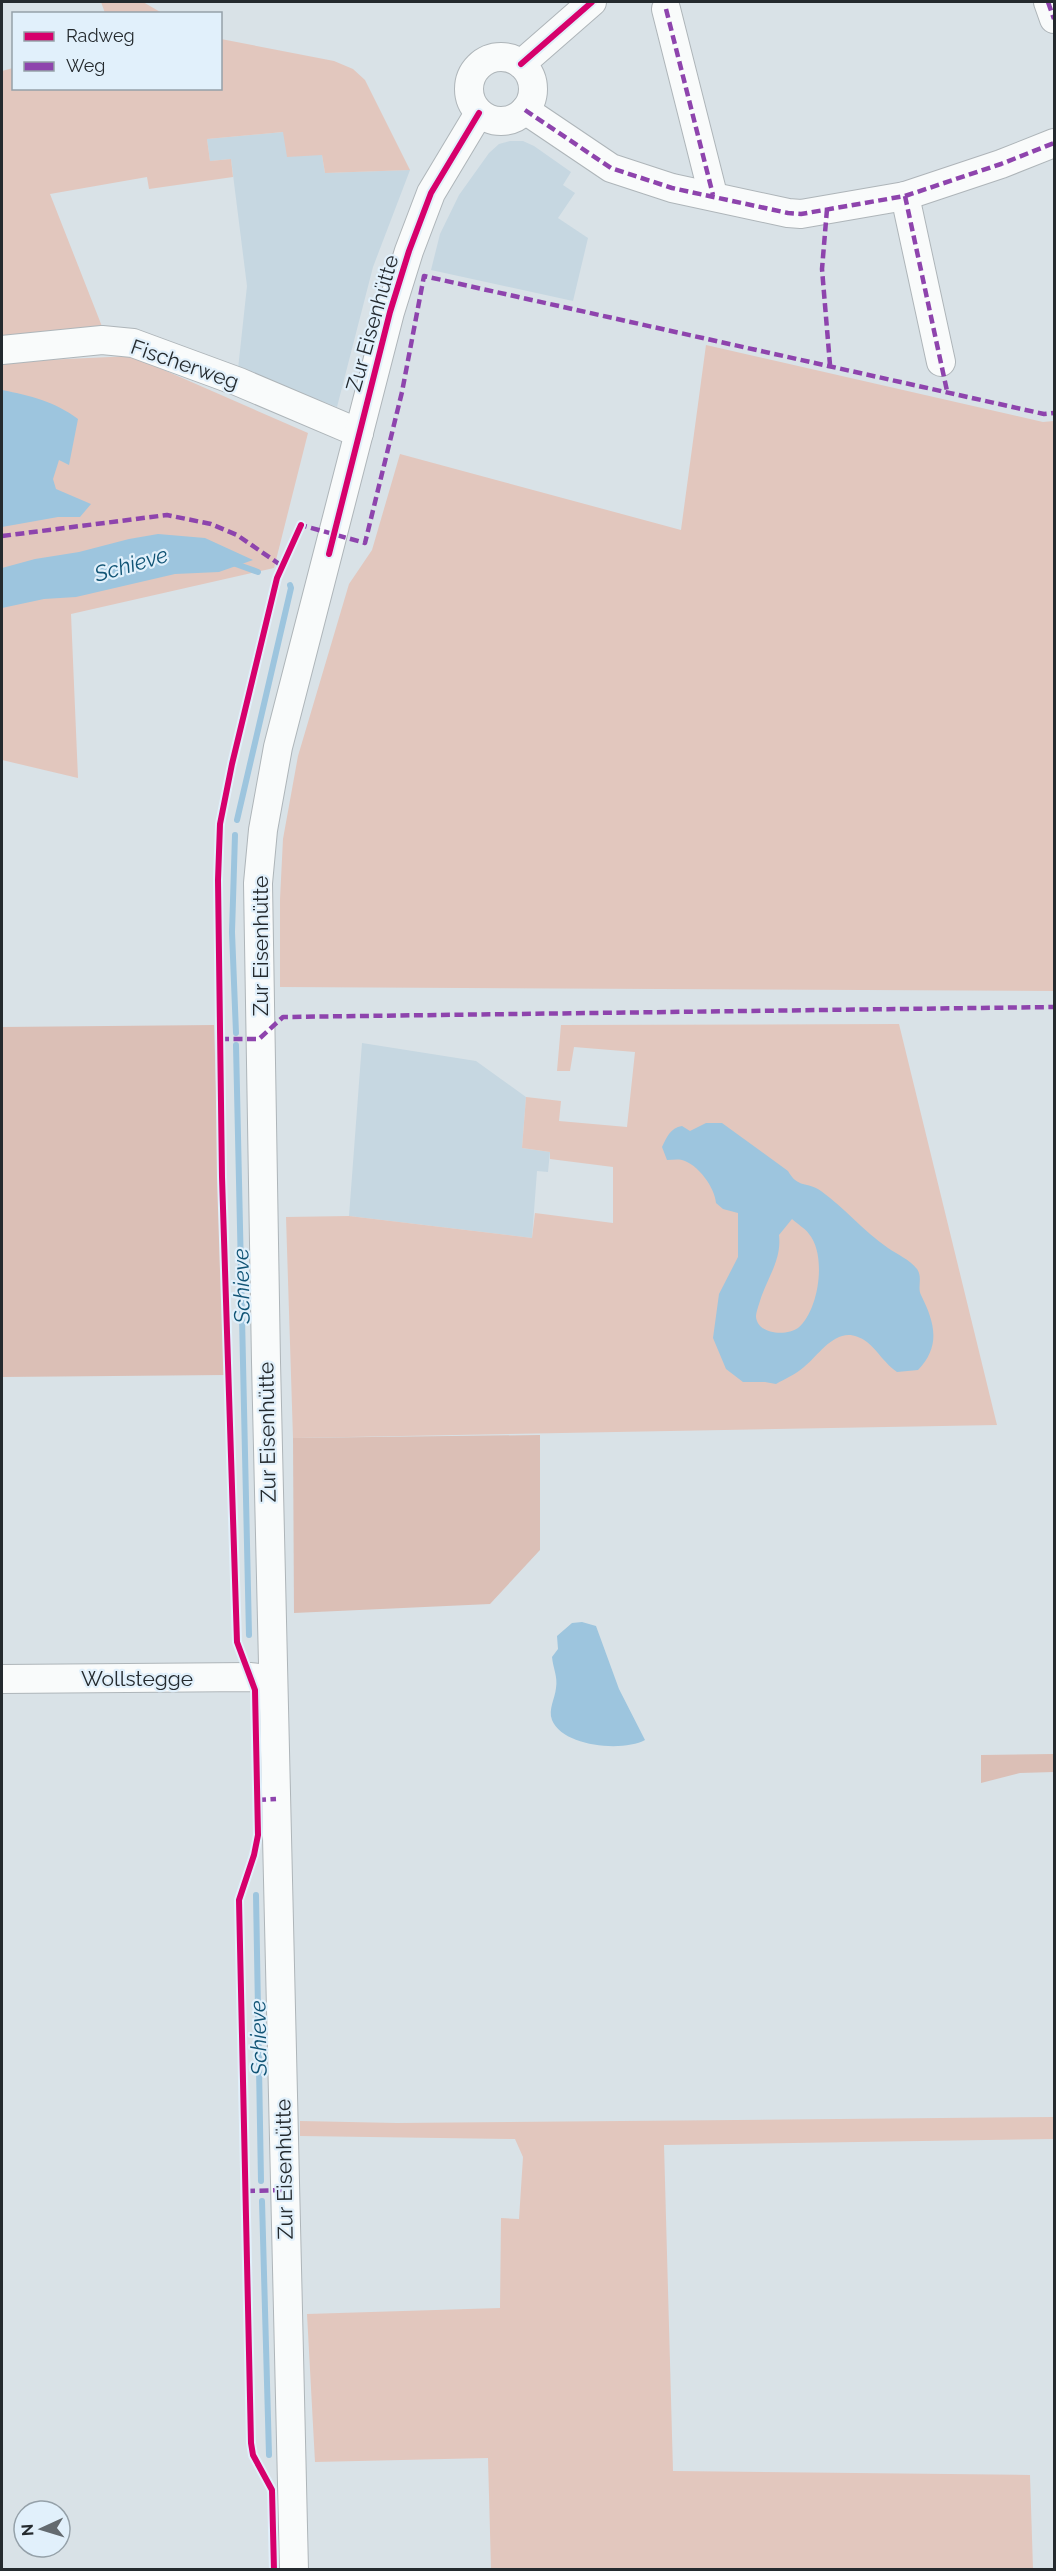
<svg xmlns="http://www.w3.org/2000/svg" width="1056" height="2571" font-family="Raleway,sans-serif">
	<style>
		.built { fill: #c6d7e1 }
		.green { fill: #e2c7be }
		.forest { fill: #dbbfb6 }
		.water { fill: #9dc5de; fill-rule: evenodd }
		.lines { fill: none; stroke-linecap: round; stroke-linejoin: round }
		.stream { stroke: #9dc5de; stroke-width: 6 }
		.minor-casing { stroke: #aeb5b9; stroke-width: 30 }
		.minor { stroke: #f9fbfb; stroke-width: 28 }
		.quiet { stroke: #8e44ad; stroke-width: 4.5; stroke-dasharray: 9 4.5; stroke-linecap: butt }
		.cycleway-casing { stroke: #e1f0fb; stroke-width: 10 }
		.cycleway { stroke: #d6006c; stroke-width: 6 }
		.labels { text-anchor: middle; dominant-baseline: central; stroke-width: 4.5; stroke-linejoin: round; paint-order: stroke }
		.street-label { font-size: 21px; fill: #242a2e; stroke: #e1f0fb }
		.water-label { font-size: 22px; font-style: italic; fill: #115475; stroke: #e1f0fb }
	</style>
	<rect width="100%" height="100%" fill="#d9e2e7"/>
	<!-- built -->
	<g class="built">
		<path d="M 283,132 L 322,155 L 325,173 L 410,170 L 373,267 L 337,407 L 238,369 L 247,286 L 231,159 L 210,161 L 207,139 Z"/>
		<path d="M 510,141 L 523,141 L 534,146 L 571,172 L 563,185 L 575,193 L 558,218 L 588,238 L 573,301 L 431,270 L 440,234 L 459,195 L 489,153 L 499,144 Z"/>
		<path d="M 362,1043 L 476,1061 L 526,1097 L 522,1148 L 550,1152 L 548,1172 L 537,1171 L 532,1238 L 349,1216 Z"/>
	</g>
	<!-- green -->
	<g class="green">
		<path d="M 101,2 L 143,2 L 162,13 L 105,13 Z"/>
		<path d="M 221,39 L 334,61 L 353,69 L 365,80 L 410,170 L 325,173 L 322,155 L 287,157 L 283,132 L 207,139 L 210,161 L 231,159 L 233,177 L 149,189 L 147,177 L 50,194 L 103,329 L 2,337 L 2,71 L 13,68 L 14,88 L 220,88 Z"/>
		<path d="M 706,345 L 1043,422 L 1054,421 L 1054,991 L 280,987 L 280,899 L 283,839 L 298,756 L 349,584 L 372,550 L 400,454 L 681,530 Z"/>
		<path d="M 132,356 L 308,433 L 274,568 L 71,614 L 78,778 L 2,760 L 2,362 Z"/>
		<path d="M 899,1024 L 997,1425 L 293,1438 L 286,1217 L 349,1216 L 532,1238 L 535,1213 L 613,1223 L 613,1167 L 550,1159 L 550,1152 L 522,1148 L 526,1097 L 561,1101 L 559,1121 L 627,1127 L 635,1052 L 574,1047 L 570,1071 L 557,1071 L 561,1025 Z"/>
		<path d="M 1054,2117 L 1054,2139 L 664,2145 L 673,2471 L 1030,2475 L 1033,2569 L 491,2569 L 488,2458 L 315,2462 L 307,2314 L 500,2308 L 501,2218 L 519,2219 L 523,2157 L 515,2139 L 300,2136 L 300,2121 L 397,2123 Z"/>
	</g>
	<!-- forest -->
	<g class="forest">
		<path d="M 214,1025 L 225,1375 L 2,1377 L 2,1027 Z"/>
		<path d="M 540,1435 L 540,1550 L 490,1604 L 294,1613 L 293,1438 Z"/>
		<path d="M 1054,1754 L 1054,1772 L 1020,1773 L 981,1783 L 981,1755 Z"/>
	</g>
	<!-- water -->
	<g class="water">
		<path d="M 2,390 C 31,396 54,401 78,419 L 69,465 L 59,460 L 53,479 L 56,489 L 91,504 L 80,517 L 58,517 L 2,527 Z"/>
		<path d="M 158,534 L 205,538 L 253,560 L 219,572 L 175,574 L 76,597 L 44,599 L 2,608 L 2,568 L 35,559 L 79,552 L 129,539 Z"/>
		<path d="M 706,1123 L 722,1123 L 788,1171 C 798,1189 807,1181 821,1191 C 845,1208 863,1231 888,1248 C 898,1255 909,1259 917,1269 C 923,1278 917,1287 921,1295 C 935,1323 941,1346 918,1370 L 897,1372 C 885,1364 878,1351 867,1342 C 839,1321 822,1352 804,1367 C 796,1374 785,1379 776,1384 L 765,1382 L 743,1382 L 726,1369 L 713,1338 L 719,1294 L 738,1257 L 738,1213 L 723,1209 L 716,1203 C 715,1188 698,1164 682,1160 C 677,1159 672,1160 667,1160 L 662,1147 C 667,1137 670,1128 682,1126 L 690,1131 ZM 792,1219 C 797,1224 805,1228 809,1234 C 827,1255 819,1311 798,1328 C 787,1336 758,1335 756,1317 C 756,1313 758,1307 759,1304 C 766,1279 782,1261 779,1235 Z"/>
		<path d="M 582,1622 L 596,1626 L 619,1689 L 645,1740 C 623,1752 563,1747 552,1720 C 548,1709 555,1699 556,1688 C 558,1677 553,1668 552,1657 L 558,1649 L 557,1636 L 572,1623 Z"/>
	</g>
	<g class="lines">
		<!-- stream -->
		<g class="stream">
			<path d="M 233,563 L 258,572"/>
			<path d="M 237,820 L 291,588 L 290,585"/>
			<path d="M 235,835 L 232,932 L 236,1033"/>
			<path d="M 236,1045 L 249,1635"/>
			<path d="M 256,1895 L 261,2181"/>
			<path d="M 262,2201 L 269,2455"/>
		</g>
		<defs>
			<g id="minor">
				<path d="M 1048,2 L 1054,19"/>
				<path d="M 666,9 L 713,195"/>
				<circle cx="501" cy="89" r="32"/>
				<path d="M 521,64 L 592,2"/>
				<path d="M 525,110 L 611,168 L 672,188 L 788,213 L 801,214 L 905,196 L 1001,164 L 1054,143"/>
				<path d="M 905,196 L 941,362"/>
				<path d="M 2,350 L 102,340 L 133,343 L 239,382 L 359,433"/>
				<path d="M 2,1679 L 251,1677 L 273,1680"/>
				<path d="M 294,2570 L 266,1362 L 258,883 L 263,830 L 278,747 L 390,312 L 409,251 L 431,193 L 479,113"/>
			</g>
		</defs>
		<!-- minor casing -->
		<use href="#minor" class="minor-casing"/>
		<!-- minor -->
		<use href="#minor" class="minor"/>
		<!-- quiet -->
		<g class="quiet">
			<path d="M 1048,2 L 1054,19"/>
			<path d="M 666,9 L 713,195"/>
			<path d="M 525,110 L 611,168 L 672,188 L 788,213 L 801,214 L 905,196 L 1001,164 L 1054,143"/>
			<path d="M 905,196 L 947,391"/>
			<path d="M 827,209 L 822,269 L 830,365"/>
			<path d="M 300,528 L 301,525 L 365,543 L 402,392 L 424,276 L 1044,414 L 1054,413"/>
			<path d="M 2,536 L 167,515 L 211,524 L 237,535 L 282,566"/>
			<path d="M 220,1039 L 259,1039 L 283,1017 L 1054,1007"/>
			<path d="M 257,1800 L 276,1799"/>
			<path d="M 246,2191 L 285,2190"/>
		</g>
		<defs>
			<g id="cycleway">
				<path d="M 521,64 L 592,2"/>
				<path d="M 329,554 L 390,312 L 409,251 L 431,193 L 479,113"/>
				<path d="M 274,2570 L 272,2490 L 253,2455 L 251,2443 L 239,1900 L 254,1855 L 258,1835 L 255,1690 L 237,1642 L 222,1177 L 218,880 L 220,824 L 232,764 L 277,578 L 301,525"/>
			</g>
		</defs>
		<!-- cycleway casing -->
		<use href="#cycleway" class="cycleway-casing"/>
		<!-- cycleway -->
		<use href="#cycleway" class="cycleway"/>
	</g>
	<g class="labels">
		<!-- street labels -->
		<g class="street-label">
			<text transform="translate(372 323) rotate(-74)">Zur Eisenhütte</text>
			<text transform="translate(185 364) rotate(19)">Fischerweg</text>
			<text transform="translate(260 946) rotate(-90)">Zur Eisenhütte</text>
			<text transform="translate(267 1432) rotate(-91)">Zur Eisenhütte</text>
			<text x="137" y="1678">Wollstegge</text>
			<text transform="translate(284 2169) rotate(-91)">Zur Eisenhütte</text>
		</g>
		<!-- water labels -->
		<g class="water-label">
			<text transform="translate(131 564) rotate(-16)">Schieve</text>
			<text transform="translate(241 1286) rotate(-91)">Schieve</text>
			<text transform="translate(258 2038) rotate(-91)">Schieve</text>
		</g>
	</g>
	<!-- border -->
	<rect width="1056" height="2571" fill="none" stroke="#242a2e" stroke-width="6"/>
	<!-- legend -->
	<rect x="12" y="12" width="210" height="78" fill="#e1f0fb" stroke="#95a1a9" stroke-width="1.5"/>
	<rect x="24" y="32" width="30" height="9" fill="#d6006c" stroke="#95a1a9" stroke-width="1.5"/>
	<text x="66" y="42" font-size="18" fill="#242a2e">Radweg</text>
	<rect x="24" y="62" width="30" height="9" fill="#8e44ad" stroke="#95a1a9" stroke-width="1.5"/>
	<text x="66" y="72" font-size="18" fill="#242a2e">Weg</text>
	<!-- north arrow -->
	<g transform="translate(42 2529) rotate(266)"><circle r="28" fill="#e1f0fb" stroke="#95a1a9" stroke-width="1.5"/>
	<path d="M0-4.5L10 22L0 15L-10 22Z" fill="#636a6f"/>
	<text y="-9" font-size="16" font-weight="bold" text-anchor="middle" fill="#242a2e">N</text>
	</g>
</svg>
